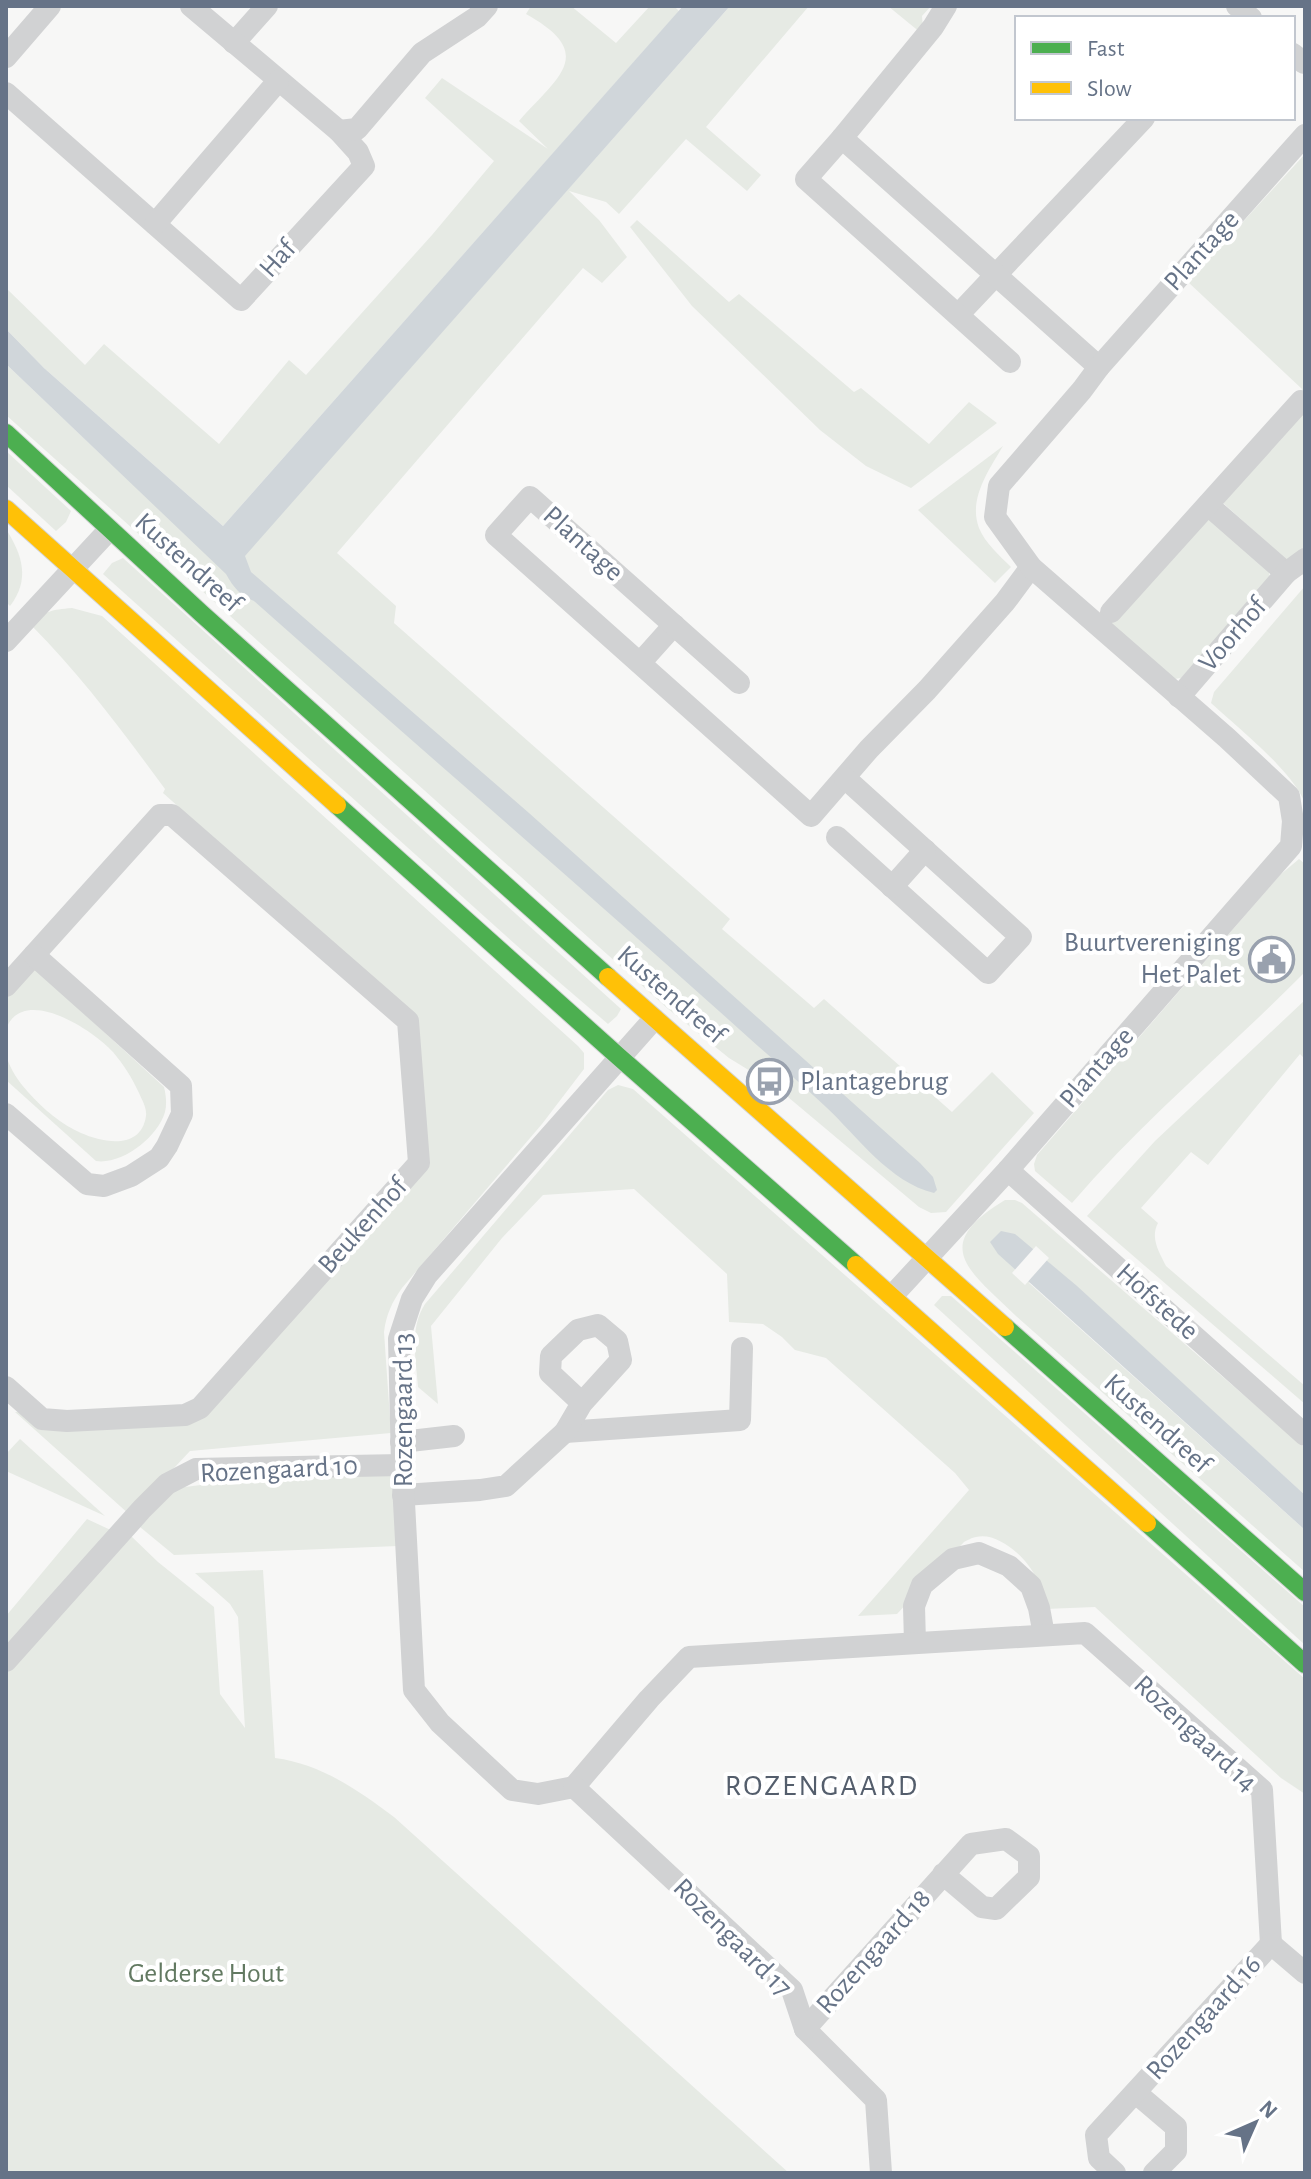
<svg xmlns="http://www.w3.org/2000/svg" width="1311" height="2179" font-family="'Alegreya Sans',sans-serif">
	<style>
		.green { fill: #e6eae4 }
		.water { fill: #d0d6da }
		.pier { fill: #f7f7f6 }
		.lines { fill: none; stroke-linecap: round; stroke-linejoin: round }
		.fast-casing { stroke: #d2d4d5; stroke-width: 20 }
		.slow-casing { stroke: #d2d4d5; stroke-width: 20 }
		.street { stroke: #d1d2d3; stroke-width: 22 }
		.fast { stroke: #4caf50; stroke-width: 18 }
		.slow { stroke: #ffc107; stroke-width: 18 }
		.labels { text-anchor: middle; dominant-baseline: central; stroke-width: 8; stroke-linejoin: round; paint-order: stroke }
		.street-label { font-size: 28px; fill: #667387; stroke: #fff }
		.poi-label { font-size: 28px; fill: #667387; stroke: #fff; text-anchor: end }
		.park-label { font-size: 28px; fill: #627961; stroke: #fff }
		.neighbourhood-label { font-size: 30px; letter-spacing: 2px; fill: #545e6c; stroke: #fff }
	</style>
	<rect width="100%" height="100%" fill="#f7f7f6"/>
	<!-- green -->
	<g class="green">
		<path d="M 531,6 L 571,6 L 616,43 L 650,6 L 674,6 L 679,11 L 223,526 L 44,368 L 6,329 L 6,288 L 85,365 L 104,344 L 219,444 L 289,360 L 306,375 L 432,235 L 494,161 L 425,98 L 442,78 L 548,149 L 519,121 C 558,77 598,54 526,14 Z"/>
		<path d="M 730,6 L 809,6 L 706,127 L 761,175 L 747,191 L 686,139 L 619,214 L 606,202 L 569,191 L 599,220 L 627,257 L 602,283 L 583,268 L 337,553 L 396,606 L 394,623 L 730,919 L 722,929 L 814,1008 L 824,999 L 952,1112 L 992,1072 L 1034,1113 L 946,1212 L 931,1213 L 919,1207 L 776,1087 L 729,1058 L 667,1008 L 6,415 L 6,364 L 110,463 L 245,555 Z"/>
		<path d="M 888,6 L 931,6 L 922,16 L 923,30 L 921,33 Z"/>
		<path d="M 1305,154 L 1305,398 L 1300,393 L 1302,389 L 1188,282 Z"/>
		<path d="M 637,220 L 729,302 L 739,294 L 854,392 L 861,388 L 929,444 L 969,402 L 997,423 L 911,488 L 866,466 L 820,430 L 692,306 L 630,227 Z"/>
		<path d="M 1305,408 L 1305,577 L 1222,502 Z"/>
		<path d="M 1003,446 C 989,470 968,499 979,528 C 985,543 1000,556 1011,567 L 995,583 L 918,510 Z"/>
		<path d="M 6,451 L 71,511 L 66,522 L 56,531 L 6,485 Z"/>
		<path d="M 1212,518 L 1269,571 L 1270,580 L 1181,678 L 1174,679 L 1110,624 L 1202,519 Z"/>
		<path d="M 6,529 C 23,556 30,580 10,606 L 6,602 Z"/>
		<path d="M 123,558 L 621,1009 L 617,1016 L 608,1024 L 524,952 L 103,574 L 112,563 Z"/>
		<path d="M 1305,586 L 1305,804 C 1296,774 1236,726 1211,703 L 1214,692 Z"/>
		<path d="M 72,608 L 102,616 L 578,1046 L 584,1053 L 584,1069 L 542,1124 L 402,1288 C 392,1302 386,1315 384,1332 L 391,1433 L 190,1451 L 130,1515 L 15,1412 L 157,1418 L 188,1408 L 414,1162 L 400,1003 L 163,793 L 165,789 C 123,732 81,675 31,625 C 46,610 51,610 72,608 Z"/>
		<path d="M 1299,859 L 1305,864 L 1305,972 C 1228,1050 1143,1120 1072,1203 L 1035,1171 L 1034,1164 L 1037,1155 L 1280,875 Z"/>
		<path d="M 31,965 L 164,1087 C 166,1095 167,1104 165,1112 C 158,1137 122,1165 96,1161 L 6,1080 L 6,1056 C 11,1070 18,1081 28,1092 C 42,1108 62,1125 81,1133 C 104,1143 141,1150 146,1116 C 147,1108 142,1100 139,1093 C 132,1078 124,1065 113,1052 C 93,1030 23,984 6,1029 L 6,994 Z"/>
		<path d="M 1305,1000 L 1305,1059 L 1300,1054 L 1208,1165 L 1191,1152 L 1141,1208 L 1158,1223 C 1150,1238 1159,1252 1166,1266 L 1305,1386 L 1305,1404 L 1087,1216 L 1155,1141 Z"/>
		<path d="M 618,1085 L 633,1089 L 1305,1679 L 1305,1794 L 1281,1778 L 1095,1607 L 1045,1609 C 1042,1599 1040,1587 1036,1578 C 1028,1559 998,1531 976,1537 C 973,1537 966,1541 964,1542 L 897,1614 L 858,1616 L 969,1490 L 955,1473 L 826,1358 L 795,1350 L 782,1337 L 763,1324 L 729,1322 L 727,1274 L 634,1189 L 543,1195 L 502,1238 L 431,1326 L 438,1404 L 418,1387 C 416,1359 409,1329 425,1304 L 608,1090 Z"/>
		<path d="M 1005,1200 L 1015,1200 L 1022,1203 L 1305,1448 L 1305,1495 L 1048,1262 L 1029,1283 L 1305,1530 L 1305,1572 L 1016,1316 C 969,1270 929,1246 1005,1200 Z"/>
		<path d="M 942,1296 L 951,1296 L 1305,1607 L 1305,1645 L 934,1305 Z"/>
		<path d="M 20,1439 L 105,1516 L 6,1471 L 6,1454 Z"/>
		<path d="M 392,1461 L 398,1546 L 174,1555 L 140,1527 L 177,1488 Z"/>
		<path d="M 87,1519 L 115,1532 L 131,1536 L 158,1562 L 214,1607 L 220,1694 L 245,1728 L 238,1617 L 230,1604 L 195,1573 L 263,1570 L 275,1758 C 321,1764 358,1790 394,1817 L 789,2173 L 6,2173 L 6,1616 Z"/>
	</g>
	<!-- water -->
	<g class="water">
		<path d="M 683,6 L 730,6 L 245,556 L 251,572 L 529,813 L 920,1163 L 933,1177 L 937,1190 L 934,1193 C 889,1182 858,1137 826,1107 C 801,1084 775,1061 749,1038 C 586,891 418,747 254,601 C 239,594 234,588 226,574 L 6,364 L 6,329 L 44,368 L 223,526 Z"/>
		<path d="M 1001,1231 L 1015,1234 L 1077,1286 L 1305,1495 L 1305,1530 L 998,1254 L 990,1242 Z"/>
	</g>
	<!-- pier -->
	<path class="pier" d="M 1036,1246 L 1049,1258 L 1025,1285 L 1012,1273 Z"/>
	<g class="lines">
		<defs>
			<g id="fast">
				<path d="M 6,433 L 202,614 L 608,977"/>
				<path d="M 337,805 L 619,1057 L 856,1265"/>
				<path d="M 1005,1327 L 1305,1592"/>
				<path d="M 1147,1523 L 1305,1664"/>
			</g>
			<g id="slow">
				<path d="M 6,509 L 337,805"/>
				<path d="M 608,977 L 1005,1327"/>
				<path d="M 856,1265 L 1147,1523"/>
			</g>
		</defs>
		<!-- fast casing -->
		<use href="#fast" class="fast-casing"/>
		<!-- slow casing -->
		<use href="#slow" class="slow-casing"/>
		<!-- street -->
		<g class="street">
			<path d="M 1237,6 L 1251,18"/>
			<path d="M 234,43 L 267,6"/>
			<path d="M 1293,54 L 1304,63"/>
			<path d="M 6,57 L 50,6"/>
			<path d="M 6,93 L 241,300 L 364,166 L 358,152 L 339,131 L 191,6"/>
			<path d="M 339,131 L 357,129 L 422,53 L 477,17 L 487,6"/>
			<path d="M 842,138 L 933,27 L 946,6"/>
			<path d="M 155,224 L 278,81"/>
			<path d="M 958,315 L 1144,118"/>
			<path d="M 1010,362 L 806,179 L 842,138 L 1099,367"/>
			<path d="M 1208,505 L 1286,573"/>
			<path d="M 1111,612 L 1301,401"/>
			<path d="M 6,641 L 109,530"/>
			<path d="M 640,663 L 674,625"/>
			<path d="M 739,683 L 530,497 L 496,535 L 811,816 L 869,749 L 927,690 L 1005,602 L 1031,567"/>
			<path d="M 1179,697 L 1286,573 L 1305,559"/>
			<path d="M 837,837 L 988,973 L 1021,937 L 845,778"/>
			<path d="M 892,887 L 925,850"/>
			<path d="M 6,986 L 160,815 L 172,815 L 408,1021 L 419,1163 L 200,1408 L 185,1415 L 67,1421 L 42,1419 L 6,1387"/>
			<path d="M 6,1114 L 87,1184 L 104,1186 L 131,1176 L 159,1158 L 167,1146 L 182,1114 L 181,1086 L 34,955"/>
			<path d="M 1008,1170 L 1305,1435"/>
			<path d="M 892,1296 L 1008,1170 L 1291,846 L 1293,821 L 1289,796 L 1227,738 L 1031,567 L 995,517 L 999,486 L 1082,390 L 1099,367 L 1305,135"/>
			<path d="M 565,1432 L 740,1420 L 742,1348"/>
			<path d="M 401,1442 L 454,1436"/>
			<path d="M 403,1495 L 480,1490 L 506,1486 L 565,1432 L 582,1403 L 621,1360 L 617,1341 L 598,1325 L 578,1330 L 551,1356 L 550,1373 L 582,1403"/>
			<path d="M 915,1643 L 914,1606 L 922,1585 L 953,1559 L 979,1553 L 1009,1566 L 1031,1586 L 1039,1608 L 1044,1635"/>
			<path d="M 6,1661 L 142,1509 L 167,1484 L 196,1469 L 402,1465"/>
			<path d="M 574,1787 L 538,1794 L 512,1790 L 440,1723 L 414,1690 L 402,1465 L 399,1339 L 412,1299 L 427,1275 L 654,1019"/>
			<path d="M 574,1787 L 649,1699 L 689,1657 L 1085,1633 L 1262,1790 L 1271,1944"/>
			<path d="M 574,1787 L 792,1990 L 805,2029 L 876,2100 L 881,2173"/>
			<path d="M 1271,1944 L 1305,1973"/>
			<path d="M 805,2029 L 971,1844 L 1006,1839 L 1029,1856 L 1029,1877 L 996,1909 L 982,1907 L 943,1874"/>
			<path d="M 1136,2093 L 1176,2127 L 1176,2151 L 1154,2173"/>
			<path d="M 1115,2173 L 1099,2158 L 1096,2135 L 1271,1944"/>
		</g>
		<!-- fast -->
		<use href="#fast" class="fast"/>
		<!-- slow -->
		<use href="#slow" class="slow"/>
	</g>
	<!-- icons -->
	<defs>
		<symbol id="civic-ring" viewBox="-11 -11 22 22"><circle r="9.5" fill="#fff" stroke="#99a1ae" stroke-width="1.5"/><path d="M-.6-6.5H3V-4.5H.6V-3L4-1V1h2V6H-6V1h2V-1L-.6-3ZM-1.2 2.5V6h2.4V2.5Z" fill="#99a1ae"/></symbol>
		<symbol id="bus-ring" viewBox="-11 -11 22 22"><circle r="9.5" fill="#fff" stroke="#99a1ae" stroke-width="1.5"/><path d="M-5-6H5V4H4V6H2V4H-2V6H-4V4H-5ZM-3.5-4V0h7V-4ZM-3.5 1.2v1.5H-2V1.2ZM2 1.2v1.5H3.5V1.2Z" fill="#99a1ae"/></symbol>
	</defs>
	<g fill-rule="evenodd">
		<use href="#civic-ring" x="1246" y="934" width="51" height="51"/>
		<use href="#bus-ring" x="744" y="1056" width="51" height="51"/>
	</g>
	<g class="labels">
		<!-- street labels -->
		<g class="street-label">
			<text transform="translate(1202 251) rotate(-48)">Plantage</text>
			<text transform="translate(278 259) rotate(-48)">Haf</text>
			<text transform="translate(583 544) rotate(42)">Plantage</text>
			<text transform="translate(188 563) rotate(42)">Kustendreef</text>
			<text transform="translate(1233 635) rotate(-49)">Voorhof</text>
			<text transform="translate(671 995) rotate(41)">Kustendreef</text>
			<text transform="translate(1097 1068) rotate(-49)">Plantage</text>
			<text transform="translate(363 1226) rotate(-48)">Beukenhof</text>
			<text transform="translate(1157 1302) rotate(42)">Hofstede</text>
			<text transform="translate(404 1410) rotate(-90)">Rozengaard 13</text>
			<text transform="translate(1157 1424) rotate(42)">Kustendreef</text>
			<text transform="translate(279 1470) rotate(-3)">Rozengaard 10</text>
			<text transform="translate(1195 1734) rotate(43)">Rozengaard 14</text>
			<text transform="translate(732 1938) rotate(45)">Rozengaard 17</text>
			<text transform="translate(874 1952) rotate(-48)">Rozengaard 18</text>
			<text transform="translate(1204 2018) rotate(-48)">Rozengaard 16</text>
		</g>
		<!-- poi labels -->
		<g class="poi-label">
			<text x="1241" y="943">Buurtvereniging<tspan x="1241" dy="32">Het Palet</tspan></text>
			<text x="800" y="1082" text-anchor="start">Plantagebrug</text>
		</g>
		<!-- park labels -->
		<g class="park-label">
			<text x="206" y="1974">Gelderse Hout</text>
		</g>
		<!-- neighbourhood labels -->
		<g class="neighbourhood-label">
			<text x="822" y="1786">ROZENGAARD</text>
		</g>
	</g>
	<!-- border -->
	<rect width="1311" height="2179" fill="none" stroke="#667387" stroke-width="16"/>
	<!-- legend -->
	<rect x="1015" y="16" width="280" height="104" fill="#ffffff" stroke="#c2c7cf" stroke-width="2"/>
	<rect x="1031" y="42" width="40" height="12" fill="#4caf50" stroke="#c2c7cf" stroke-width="2"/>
	<text x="1087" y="56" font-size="24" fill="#667387">Fast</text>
	<rect x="1031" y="82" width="40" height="12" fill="#ffc107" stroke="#c2c7cf" stroke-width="2"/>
	<text x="1087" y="96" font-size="24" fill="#667387">Slow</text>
	<!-- north arrow -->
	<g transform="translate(1255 2123) rotate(45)" stroke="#ffffff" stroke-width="6" paint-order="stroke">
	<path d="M0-6L14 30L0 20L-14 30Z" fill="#667387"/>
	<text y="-12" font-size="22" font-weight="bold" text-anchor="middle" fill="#667387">N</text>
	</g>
</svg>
